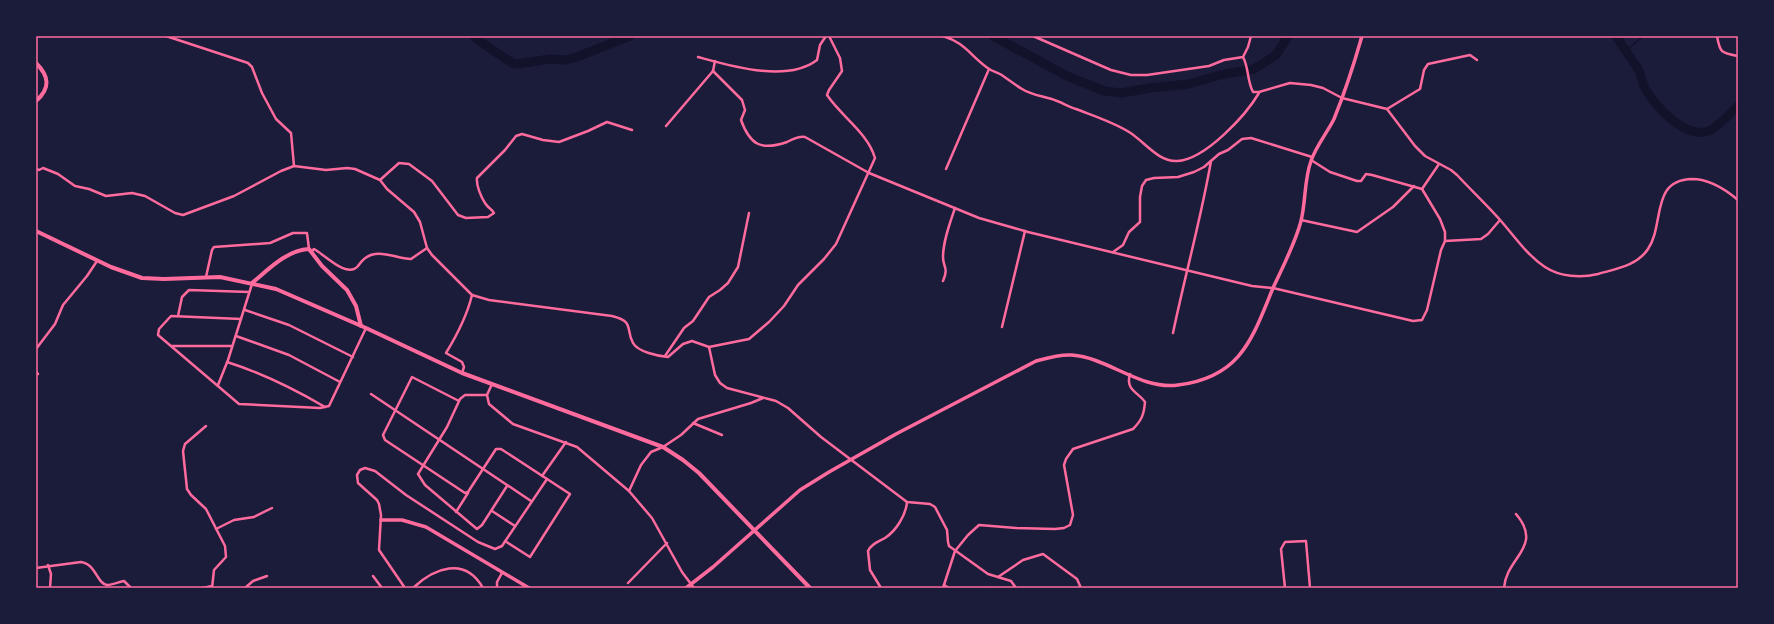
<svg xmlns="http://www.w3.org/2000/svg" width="1774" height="624" font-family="'PT Sans',sans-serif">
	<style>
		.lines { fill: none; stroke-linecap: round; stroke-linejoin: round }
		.stream { stroke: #12122b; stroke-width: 1.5 }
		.river { stroke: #12122b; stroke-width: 9 }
		.minor { stroke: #ff6b9d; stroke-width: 2.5 }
		.tertiary { stroke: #ff6b9d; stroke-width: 3.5 }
		.secondary { stroke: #ff6b9d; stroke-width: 4 }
		.primary { stroke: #ff6b9d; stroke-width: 4 }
		.neatline { fill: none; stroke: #ff6b9d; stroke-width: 1.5 }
	</style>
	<rect width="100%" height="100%" fill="#1b1b3a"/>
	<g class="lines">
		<!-- stream -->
		<path class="stream" d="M 1626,51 L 1643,36"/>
		<!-- river -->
		<g class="river">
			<path d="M 474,36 L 478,40 L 512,63 L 517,64 L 550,59 L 566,60 L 577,57 L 630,36"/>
			<path d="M 993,36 L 1067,76 L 1104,91 L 1121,93 L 1150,88 L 1189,84 L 1220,75 L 1254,69 L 1276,55 L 1288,36"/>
			<path d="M 1616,36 C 1623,47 1631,58 1638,69 C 1641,75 1642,81 1644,86 C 1653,105 1687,142 1711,130 C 1719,126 1731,112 1738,106"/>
		</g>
		<!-- minor -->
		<g class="minor">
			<path d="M 166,36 L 248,63 L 252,67 L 262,93 L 276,119 L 291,133 L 294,166"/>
			<path d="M 943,36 C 966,43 971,57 989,69 C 992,71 996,72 1000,74 C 1008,79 1015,85 1022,89 C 1033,96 1045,96 1057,101 C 1063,103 1069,107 1076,109 C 1094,116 1113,122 1129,132 C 1144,141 1158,162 1177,161 C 1205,160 1246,115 1259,93"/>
			<path d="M 1033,36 L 1111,70 L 1131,75 L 1147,75 L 1209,66 L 1224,60 L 1243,57 L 1248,47 L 1251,36"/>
			<path d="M 1717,36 C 1720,53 1721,53 1738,56"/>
			<path d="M 698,57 C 731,66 787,83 817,60 L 820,45 L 826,36"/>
			<path d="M 1243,57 C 1249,68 1247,81 1253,92 L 1259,92 L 1290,83 L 1311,85 L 1323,88 L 1342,98 L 1387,109 L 1415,146 L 1425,156 L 1451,170 L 1457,175 C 1471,190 1487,205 1501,221 C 1515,237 1527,255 1545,267 C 1560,277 1581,278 1598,274 C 1615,269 1637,266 1648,249 C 1665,224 1650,180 1692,179 C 1710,179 1725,189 1738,200"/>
			<path d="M 713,71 L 742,100 L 745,110 L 741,120 C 750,145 761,151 787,142 C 793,139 799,136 805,137 L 869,173 L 979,218 L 1028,232 L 1252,286 L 1273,288 L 1413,321 L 1422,320 L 1427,310 L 1441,250 L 1445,241 L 1445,232 L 1440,219 L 1422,189 L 1372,175 L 1366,174 L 1361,181 L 1357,181 L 1330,172 L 1311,160"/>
			<path d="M 1387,109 L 1420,89 L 1424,70 L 1428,64 L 1470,55 L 1477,60"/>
			<path d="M 666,126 L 713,71 L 715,61"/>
			<path d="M 36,169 L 39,170 L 43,168 L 58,174 L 75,186 L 89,189 L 106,196 L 132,193 L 145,196 L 175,213 L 183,215 L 234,196 L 281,171 L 294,166 L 326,170 L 347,168 L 355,169 L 380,180 L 387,189 L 414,212 L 420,222 L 427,248 L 432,255 L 472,295 L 489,300 L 612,316 C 635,322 625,328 633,343 C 638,352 658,356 668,357 L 683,344 L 692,341 L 709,347 L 749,339 L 769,322 L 784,306 L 798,285 L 824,259 L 836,244 L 875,158 C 868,133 841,116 827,95 L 829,90 L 842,71 L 840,58 L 829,36"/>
			<path d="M 946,169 L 989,69"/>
			<path d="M 380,180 L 399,163 L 409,164 L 432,181 L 458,215 L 466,218 L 488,217 L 494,213 C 492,209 488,208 485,203 C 481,197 476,185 477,178 L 505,150 L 516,136 L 522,134 L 543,140 L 559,142 L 588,131 L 607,122 L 632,130"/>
			<path d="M 1422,189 L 1439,164"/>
			<path d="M 1301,220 L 1357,232 L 1393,207 L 1414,186"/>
			<path d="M 1445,241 L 1481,239 L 1488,234 L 1500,220"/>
			<path d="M 312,251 L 314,249 C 325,255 347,279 358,266 C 362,260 367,255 375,254 C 387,252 399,259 411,259 L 427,248"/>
			<path d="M 1113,252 L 1123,245 L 1129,232 L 1140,222 L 1140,197 L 1142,186 L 1146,180 L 1154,178 L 1178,177 L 1194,172 L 1204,167 L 1219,154 L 1228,150 L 1242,139 L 1251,138 L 1312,157"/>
			<path d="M 206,277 L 212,250 L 214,247 L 270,243 L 293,233 L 307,233 L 309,249"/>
			<path d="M 943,281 C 949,267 943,268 943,257 C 943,241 950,223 955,208"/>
			<path d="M 245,310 L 289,325 L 353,357"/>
			<path d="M 178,316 L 182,297 L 189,290 L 249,292"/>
			<path d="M 241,319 L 171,316 L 159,329 L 158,335 L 239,404 L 320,408 L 329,406 L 366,328"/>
			<path d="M 1002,327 L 1025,231"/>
			<path d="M 1173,333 C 1185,275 1201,219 1211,161"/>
			<path d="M 236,336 L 289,355 L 340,382"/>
			<path d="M 172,346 L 232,346"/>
			<path d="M 709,347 L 715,375 L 720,383 L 727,388 L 776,401 L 788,408 L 821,437 L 907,502 L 930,504 L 935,507 L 947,530 L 948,542 L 949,546 L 988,574 L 1011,581 L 1016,588"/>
			<path d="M 36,349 L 55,324 L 63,305 L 87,276 L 97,261"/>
			<path d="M 665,356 L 684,328 L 693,321 L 709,297 L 720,290 L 728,283 L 738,267 L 749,213"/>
			<path d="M 227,362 C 262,373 294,389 325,407"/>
			<path d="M 36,372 L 38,374"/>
			<path d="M 462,373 L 464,367 L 462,362 L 446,353 C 457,335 467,316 472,295"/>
			<path d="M 492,384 L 487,395 L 489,404 L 513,424 L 577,447 L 629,491 L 652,518 L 682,572 L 694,588"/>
			<path d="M 218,385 L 228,360 L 252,284"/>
			<path d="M 371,394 L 531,501"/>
			<path d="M 487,395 L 465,395 L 460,399 L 447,427 L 418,474 L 425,485 L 477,529 L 482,525 L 507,486"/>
			<path d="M 459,401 L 412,377 L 383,435 L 385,440 L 465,493 L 468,492 L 496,449 L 501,449 L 570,494 L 530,557 L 505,541"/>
			<path d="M 693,423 L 722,435"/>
			<path d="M 206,426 L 185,444 L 183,451 L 187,489 L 191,495 L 206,509 L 225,546 L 226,557 L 214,570 L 212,588"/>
			<path d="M 542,476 L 566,442"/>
			<path d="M 629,491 L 641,465 L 651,452 L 663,447 L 681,435 L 698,419 L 751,403 L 763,398"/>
			<path d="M 492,511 L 515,526"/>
			<path d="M 456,512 L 468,493"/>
			<path d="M 216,529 L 234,520 L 254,517 L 272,508"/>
			<path d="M 48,565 L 51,574 L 50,588"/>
			<path d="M 36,568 L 81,562 C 96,564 97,584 107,585 C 112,585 119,582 124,581 L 131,588"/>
			<path d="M 373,576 L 382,588"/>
			<path d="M 998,577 L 1023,560 L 1043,554 L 1077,579 L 1081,588"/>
			<path d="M 628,583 L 667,543"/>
			<path d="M 944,585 L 949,588"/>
			<path d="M 203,588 L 212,586"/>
			<path d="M 245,588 L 253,581 L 267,576"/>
			<path d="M 405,588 L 379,550 L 381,515 L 379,504 L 377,500 L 358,483 L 357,475 L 360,470 L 365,468 L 375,471 L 406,495 L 478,542 L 495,549 L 502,546 L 547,479"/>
			<path d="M 413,588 C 434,568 465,556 483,588"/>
			<path d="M 497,588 L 497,582 L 502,573"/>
			<path d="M 881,588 L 870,570 L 868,551 C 871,544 878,542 885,538 C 896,531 906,515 907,502"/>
			<path d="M 943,588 L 955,551 L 968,535 L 979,525 L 1016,528 L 1055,529 L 1064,528 L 1070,525 L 1073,515 L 1064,465 L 1066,459 L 1073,449 L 1133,429 C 1142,420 1144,414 1145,402 C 1138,392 1125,390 1130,374"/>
			<path d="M 984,588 L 985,588"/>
			<path d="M 1285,588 L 1281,549 L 1285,542 L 1306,541 L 1310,588"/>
			<path d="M 1504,588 C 1506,557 1544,547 1516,514"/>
		</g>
		<!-- tertiary -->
		<g class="tertiary">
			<path d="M 381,520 L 402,520 L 426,527 L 529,588"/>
			<path d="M 686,588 L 713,567 L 800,490 L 829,472 L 896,434 L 1036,361 C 1047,358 1060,354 1072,355 C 1109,358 1140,390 1178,385 C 1241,377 1252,339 1273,288 C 1283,266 1295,244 1301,221 C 1306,201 1304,180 1311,161 C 1316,146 1327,133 1334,119 C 1345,92 1354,64 1362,36"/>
		</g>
		<!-- secondary -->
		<g class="secondary">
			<path d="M 36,231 L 111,267 L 142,278 L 164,279 L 220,277 L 276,289 L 366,328 L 462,373 L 663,447 L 683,460 L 699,473 L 810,588"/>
			<path d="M 252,283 C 269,269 287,250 309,249 L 322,266 L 347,290 L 356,306 L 361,326"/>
		</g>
		<!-- primary -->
		<path class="primary" d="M 36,63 C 49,76 51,88 36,101"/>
	</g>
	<!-- border -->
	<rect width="1774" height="624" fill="none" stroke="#1b1b3a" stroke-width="74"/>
	<rect x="37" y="37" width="1700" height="550" class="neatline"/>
</svg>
